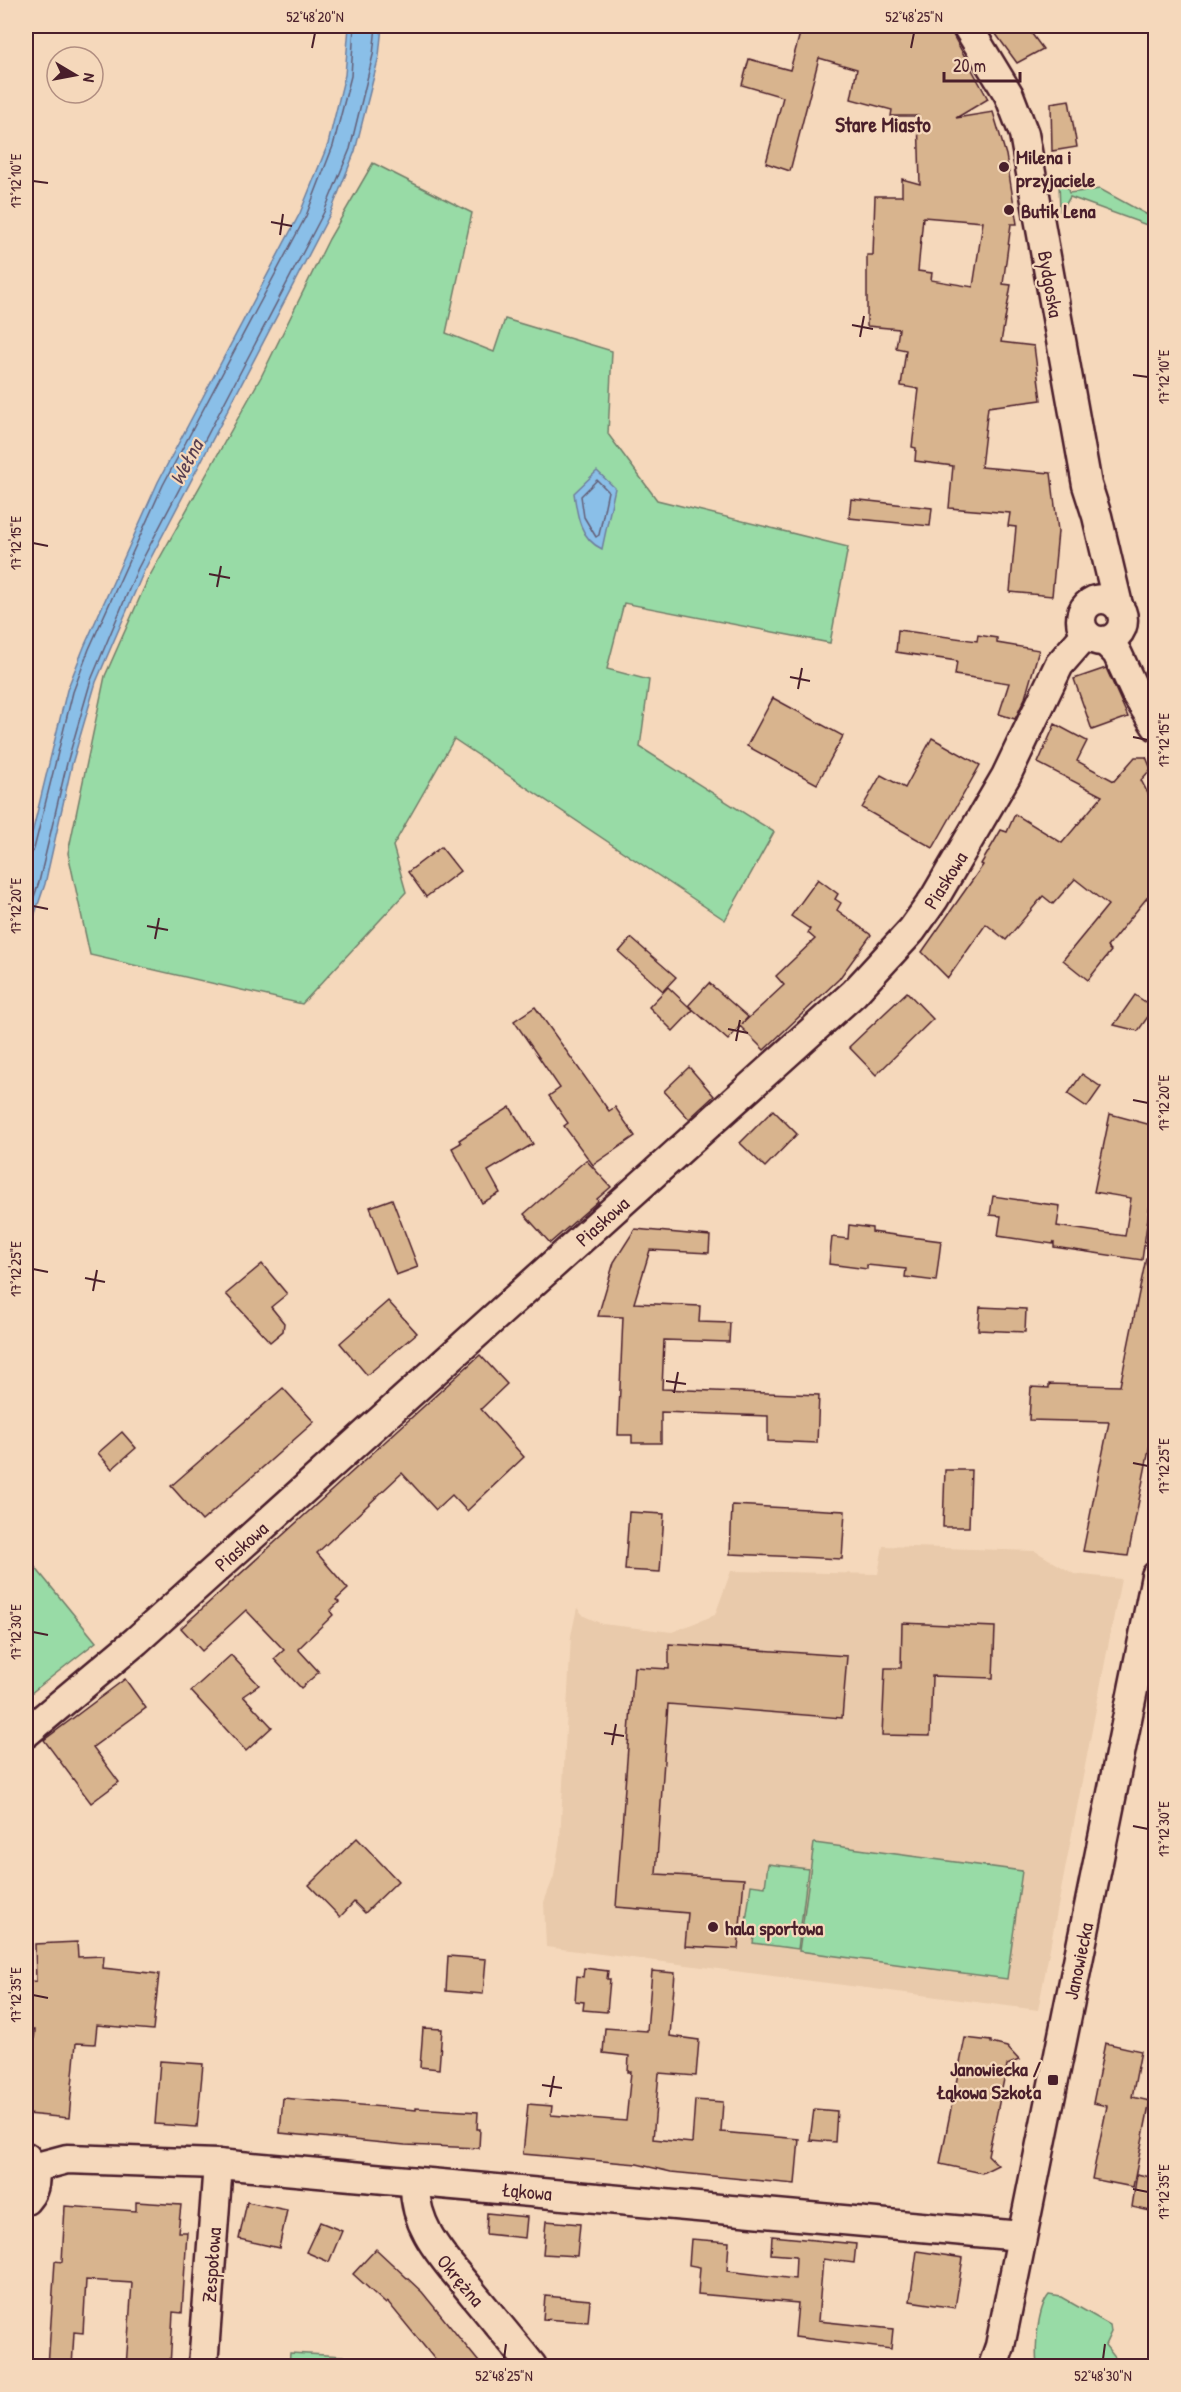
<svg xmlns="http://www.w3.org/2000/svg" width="1181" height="2392" font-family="'Patrick Hand',sans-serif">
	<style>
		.built { fill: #e9caab }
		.green { fill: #98dba6; stroke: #717d68; stroke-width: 1.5 }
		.water { fill: #8abfe8; stroke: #707f9c; stroke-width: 1.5 }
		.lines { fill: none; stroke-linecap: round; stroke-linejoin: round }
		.shore { stroke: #645f77; stroke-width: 1.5 }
		.building { fill: #d8b48e; stroke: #4a1f2b; stroke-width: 1.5; fill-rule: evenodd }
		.minor-casing { stroke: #4a1f2b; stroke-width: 33 }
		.minor { stroke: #f5d8bb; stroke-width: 28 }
		.ticks { fill: none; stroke: #4a1f2b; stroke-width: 2 }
		.poi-dot { fill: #4a1f2b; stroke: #f5d8bb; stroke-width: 2 }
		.labels { text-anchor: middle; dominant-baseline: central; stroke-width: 4.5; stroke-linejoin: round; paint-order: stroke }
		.poi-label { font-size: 20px; font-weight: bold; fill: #4a1f2b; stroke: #f5d8bb; text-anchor: start }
		.street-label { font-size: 20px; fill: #4a1f2b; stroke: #f5d8bb }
		.neighbourhood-label { font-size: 21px; font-weight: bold; fill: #4a1f2b; stroke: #f5d8bb }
		.water-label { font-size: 21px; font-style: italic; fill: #573f51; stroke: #f5d8bb }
		.neatline { fill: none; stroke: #4a1f2b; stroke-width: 2 }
		.ticks-label { font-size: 15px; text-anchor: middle; fill: #4a1f2b }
	</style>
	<rect width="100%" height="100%" fill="#f5d8bb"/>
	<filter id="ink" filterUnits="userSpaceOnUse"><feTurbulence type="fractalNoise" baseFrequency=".0167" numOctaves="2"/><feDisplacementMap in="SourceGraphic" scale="12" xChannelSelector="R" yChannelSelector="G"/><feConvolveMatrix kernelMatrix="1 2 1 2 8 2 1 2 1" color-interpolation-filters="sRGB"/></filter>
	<g filter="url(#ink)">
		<!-- built -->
		<path class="built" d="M 883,1546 L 1035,1551 L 1074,1574 L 1121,1579 L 1038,2010 L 546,1947 L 544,1902 L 554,1876 L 560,1840 L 571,1636 L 577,1608 L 584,1616 L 602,1624 L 672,1632 L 715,1615 L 731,1571 L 878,1574 Z"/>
		<!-- green -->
		<g class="green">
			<path d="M 373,163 L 472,213 L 446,333 L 494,352 L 505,319 L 612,351 L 608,434 L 657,500 L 848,547 L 830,643 L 624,603 L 607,669 L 649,680 L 640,747 L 774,832 L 725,920 L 454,739 L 393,846 L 406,892 L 302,1004 L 90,955 L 68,853 L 105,676 L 148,579 L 261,377 L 329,239 Z"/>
			<path d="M 1064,178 L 1069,193 L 1100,189 L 1155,219 L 1155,228 L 1070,197 L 1063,209 L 1060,211 L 1059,182 Z"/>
			<path d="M 26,1556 L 96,1642 L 26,1697 Z"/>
			<path d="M 814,1843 L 1022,1871 L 1007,1979 L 799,1951 Z"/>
			<path d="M 768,1864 L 808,1869 L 798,1949 L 753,1943 L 755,1931 L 745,1929 L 751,1885 L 765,1887 Z"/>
			<path d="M 1049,2295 L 1061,2297 L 1110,2325 L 1111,2332 L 1105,2345 L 1117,2360 L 1107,2366 L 1037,2366 C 1035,2348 1037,2309 1049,2295 Z"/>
			<path d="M 290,2353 L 343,2356 L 342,2366 L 289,2366 Z"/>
		</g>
		<!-- water -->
		<g class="water">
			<path d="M 349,26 L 382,26 L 379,56 L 355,151 L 330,214 L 144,571 L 96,682 L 72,764 L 45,884 L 26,940 L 26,858 L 67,690 L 84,647 L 158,482 L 300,213 L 328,144 L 345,75 Z"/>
			<path d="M 597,471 L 615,488 L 602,549 C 580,539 577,515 574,493 Z"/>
		</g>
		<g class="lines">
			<!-- shore -->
			<g class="shore">
				<path d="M 597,480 L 608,491 L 599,535 L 596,537 L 584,517 L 581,496 Z"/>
				<path d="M 26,854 L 31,854 L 34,849 L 73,692 L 89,649 L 163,485 L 306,216 L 333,146 L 351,76 L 354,26"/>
				<path d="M 26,921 L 39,882 L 67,763 L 91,680 L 138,568 L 324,212 L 350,149 L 373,55 L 376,26"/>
			</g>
		</g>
		<!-- building -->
		<g class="building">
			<path d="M 802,26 L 948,26 L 988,99 L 956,118 L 993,112 L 1006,155 L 1017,224 L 1011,224 L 1003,284 L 1011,285 L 1001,342 L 1034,346 L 1041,400 L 988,407 L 981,467 L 1051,473 L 1058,531 L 1052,596 L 1010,592 L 1016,527 L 1008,526 L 1010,513 L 949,508 L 953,466 L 915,461 L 916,448 L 912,447 L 919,389 L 901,386 L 906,350 L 896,348 L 899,329 L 867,326 L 867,255 L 873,255 L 875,196 L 902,196 L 902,179 L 920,184 L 918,116 L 891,116 L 892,110 L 851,99 L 857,69 L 819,58 L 790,171 L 766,163 L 783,97 L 742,85 L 749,59 L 790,70 ZM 923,217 L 983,222 L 973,287 L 931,280 L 932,273 L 918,271 Z"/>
			<path d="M 990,26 L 1026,26 L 1043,49 L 1017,63 Z"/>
			<path d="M 1069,100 L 1077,147 L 1052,151 L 1051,103 Z"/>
			<path d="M 851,499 L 932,508 L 930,526 L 849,518 Z"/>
			<path d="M 898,630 L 977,641 L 978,635 L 997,638 L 997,643 L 1039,650 L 1025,698 L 1015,719 L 999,714 L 1009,683 L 955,675 L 957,661 L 896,652 Z"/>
			<path d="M 1106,668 L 1128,717 L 1092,730 L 1074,679 Z"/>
			<path d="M 773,698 L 843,736 L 817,784 L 747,746 Z"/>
			<path d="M 1055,724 L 1087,741 L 1077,761 L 1114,781 L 1135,757 L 1146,757 L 1151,769 L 1141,780 L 1155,807 L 1155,888 L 1107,947 L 1111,951 L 1088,980 L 1063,960 L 1108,905 L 1075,879 L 1053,904 L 1043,896 L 1006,940 L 986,924 L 948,978 L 922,952 L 983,865 L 981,864 L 1001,830 L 1007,832 L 1015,814 L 1062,843 L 1102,796 L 1038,763 Z"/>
			<path d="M 932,738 L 980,765 L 933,848 L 862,808 L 881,775 L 905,788 Z"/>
			<path d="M 441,847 L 460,871 L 426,897 L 408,872 Z"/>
			<path d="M 818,879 L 838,894 L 835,899 L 841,903 L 837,910 L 871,935 L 839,979 L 764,1050 L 740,1026 L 728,1040 L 689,1006 L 693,1010 L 673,1031 L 649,1007 L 668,987 L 688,1006 L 709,983 L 748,1017 L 742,1024 L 784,985 L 776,976 L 815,939 L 808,933 L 810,929 L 791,916 Z"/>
			<path d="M 631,938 L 676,977 L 663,991 L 619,952 Z"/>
			<path d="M 907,992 L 933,1019 L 876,1075 L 849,1047 Z"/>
			<path d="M 1135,995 L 1154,1008 L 1138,1031 L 1114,1025 Z"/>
			<path d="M 535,1007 L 609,1111 L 615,1107 L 635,1136 L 593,1165 L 564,1126 L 568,1123 L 549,1096 L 560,1088 L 514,1021 Z"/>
			<path d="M 689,1067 L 714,1096 L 689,1119 L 664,1091 Z"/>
			<path d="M 1082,1074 L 1101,1087 L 1087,1107 L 1068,1094 Z"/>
			<path d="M 510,1107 L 533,1144 L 488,1171 L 500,1193 L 482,1203 L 452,1148 L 461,1143 L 459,1140 Z"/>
			<path d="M 773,1110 L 797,1134 L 765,1167 L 740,1143 Z"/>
			<path d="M 1110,1114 L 1155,1126 L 1155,1205 L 1150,1204 L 1142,1260 L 1054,1247 L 1054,1241 L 1053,1244 L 998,1236 L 1001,1216 L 990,1215 L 993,1196 L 1060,1206 L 1057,1226 L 1125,1236 L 1131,1198 L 1094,1192 Z"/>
			<path d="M 586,1160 L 611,1187 L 597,1199 L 598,1201 L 550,1243 L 524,1214 Z"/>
			<path d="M 392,1199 L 418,1267 L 396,1275 L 370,1207 Z"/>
			<path d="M 849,1225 L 872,1228 L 872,1232 L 941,1241 L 936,1281 L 905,1277 L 906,1269 L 867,1265 L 867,1269 L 829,1264 L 832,1237 L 848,1239 Z"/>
			<path d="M 635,1229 L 710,1236 L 709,1253 L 650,1250 L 634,1303 L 700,1306 L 699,1322 L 730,1323 L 729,1342 L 664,1340 L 662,1389 L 819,1395 L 817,1443 L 768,1441 L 768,1416 L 661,1412 L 661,1443 L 632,1443 L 632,1435 L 618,1435 L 623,1317 L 598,1316 L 614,1262 Z"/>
			<path d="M 1146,1258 L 1155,1259 L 1155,1419 L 1128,1556 L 1083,1551 L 1109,1422 L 1029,1420 L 1031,1387 L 1049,1388 L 1049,1384 L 1120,1386 Z"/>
			<path d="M 262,1264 L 287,1294 L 271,1307 L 284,1323 L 283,1331 L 270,1342 L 226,1294 Z"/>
			<path d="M 388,1301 L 417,1333 L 367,1375 L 340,1343 Z"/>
			<path d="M 980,1307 L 1026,1309 L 1025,1332 L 978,1330 Z"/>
			<path d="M 480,1355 L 507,1384 L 481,1409 L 524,1457 L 467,1511 L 452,1495 L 436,1510 L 402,1473 L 317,1553 L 348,1589 L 336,1600 L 339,1602 L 330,1611 L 333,1615 L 298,1649 L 319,1672 L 301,1688 L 274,1659 L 284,1650 L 246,1610 L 202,1651 L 181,1628 Z"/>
			<path d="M 283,1388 L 314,1422 L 202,1521 L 171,1486 Z"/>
			<path d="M 122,1432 L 136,1448 L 112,1469 L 98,1453 Z"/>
			<path d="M 945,1470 L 971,1470 L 969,1527 L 943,1527 Z"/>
			<path d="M 732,1505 L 845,1511 L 842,1559 L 730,1554 Z"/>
			<path d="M 629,1512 L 664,1514 L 660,1572 L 625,1570 Z"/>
			<path d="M 902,1623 L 995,1627 L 993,1678 L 932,1676 L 930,1736 L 882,1735 L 885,1668 L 901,1668 Z"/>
			<path d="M 669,1644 L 847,1656 L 842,1718 L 668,1704 L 656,1874 L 744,1879 L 738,1949 L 685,1946 L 688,1913 L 616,1907 L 634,1667 L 669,1669 Z"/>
			<path d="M 231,1655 L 259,1685 L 243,1696 L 272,1727 L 246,1751 L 191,1691 Z"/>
			<path d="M 125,1679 L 146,1708 L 93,1747 L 119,1782 L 91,1803 L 44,1740 Z"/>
			<path d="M 357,1838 L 398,1881 L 365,1913 L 354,1902 L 340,1917 L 309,1885 Z"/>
			<path d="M 77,1942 L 78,1957 L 104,1956 L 103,1968 L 159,1974 L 153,2030 L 97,2025 L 95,2044 L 76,2043 L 69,2118 L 27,2114 L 35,2030 L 29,2030 L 28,2012 L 26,2012 L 26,1982 L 36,1981 L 35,1944 Z"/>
			<path d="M 448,1956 L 486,1959 L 483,1994 L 446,1991 Z"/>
			<path d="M 584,1968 L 608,1971 L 607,1979 L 610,1979 L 607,2012 L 583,2010 L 584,2002 L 575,2001 L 577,1976 L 583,1977 Z"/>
			<path d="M 652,1971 L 675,1973 L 670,2036 L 699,2040 L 696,2076 L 659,2073 L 653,2139 L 692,2143 L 695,2100 L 723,2102 L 721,2132 L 799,2139 L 795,2184 L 671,2172 L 637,2164 L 523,2154 L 528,2104 L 552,2106 L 551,2115 L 626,2121 L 631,2072 L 628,2072 L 629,2056 L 603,2053 L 605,2028 L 647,2031 Z"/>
			<path d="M 423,2028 L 442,2029 L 439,2069 L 420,2067 Z"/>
			<path d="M 965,2038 L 991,2041 L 991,2043 L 1007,2047 L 1019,2060 L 1007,2065 L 988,2155 L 998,2165 L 982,2173 L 940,2164 Z"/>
			<path d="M 1105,2043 L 1141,2051 L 1132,2097 L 1150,2101 L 1133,2187 L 1092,2179 L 1107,2106 L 1093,2103 Z"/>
			<path d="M 160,2061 L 203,2064 L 197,2127 L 155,2124 Z"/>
			<path d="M 283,2098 L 416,2110 L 416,2108 L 478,2112 L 477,2129 L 480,2129 L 479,2148 L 405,2145 L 280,2133 Z"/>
			<path d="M 814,2109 L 837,2111 L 835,2142 L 810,2140 Z"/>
			<path d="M 1137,2174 L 1155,2178 L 1155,2212 L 1132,2207 Z"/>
			<path d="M 136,2202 L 181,2205 L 178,2232 L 187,2232 L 182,2313 L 173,2312 L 170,2367 L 126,2367 L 132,2283 L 86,2280 L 83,2333 L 74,2332 L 72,2367 L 48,2367 L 55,2261 L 62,2262 L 65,2206 L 136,2211 Z"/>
			<path d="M 247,2202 L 287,2210 L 279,2248 L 239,2239 Z"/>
			<path d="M 487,2213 L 527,2217 L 525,2238 L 486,2234 Z"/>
			<path d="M 546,2221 L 580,2224 L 577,2256 L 543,2254 Z"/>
			<path d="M 320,2222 L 342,2231 L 329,2262 L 306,2252 Z"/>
			<path d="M 772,2236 L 856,2244 L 854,2263 L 823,2259 L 818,2321 L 893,2329 L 891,2349 L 795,2337 L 798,2303 L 698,2294 L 700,2267 L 689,2265 L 691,2239 L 729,2242 L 727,2271 L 795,2279 L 796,2256 L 771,2254 Z"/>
			<path d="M 376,2249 L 422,2292 L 483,2367 L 441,2367 L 388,2302 L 386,2304 L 353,2274 Z"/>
			<path d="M 917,2251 L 963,2258 L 955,2308 L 910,2301 Z"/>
			<path d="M 545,2296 L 590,2300 L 588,2322 L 543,2319 Z"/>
		</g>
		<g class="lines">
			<defs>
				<g id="minor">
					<path d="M 967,26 L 1009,95 L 1024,134 L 1087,485 L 1097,516 L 1118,605"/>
					<circle cx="1102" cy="620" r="21"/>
					<path d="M 1105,641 L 1117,653 L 1136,694 L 1156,726"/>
					<path d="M 26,1733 L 136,1641 L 854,993 L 912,930 L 934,899 L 1006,776 L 1059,665 L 1086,634"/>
					<path d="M 26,2157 C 37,2169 38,2187 26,2200"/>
					<path d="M 33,2168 L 67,2159 L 218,2164 L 1021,2236"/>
					<path d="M 415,2182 C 413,2229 446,2260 473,2294 C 493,2318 513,2342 532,2366"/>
					<path d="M 203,2366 L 218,2164"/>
					<path d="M 993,2366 L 1000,2346 L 1156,1576"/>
				</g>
			</defs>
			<!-- minor casing -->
			<use href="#minor" class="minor-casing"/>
			<!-- minor -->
			<use href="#minor" class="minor"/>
		</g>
	</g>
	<!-- ticks -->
	<path class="ticks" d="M 312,48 L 315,33M 911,48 L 914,33M 33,181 L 48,183M 271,222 L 292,226M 280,235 L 283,214M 852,325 L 873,329M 860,337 L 864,316M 1133,375 L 1148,377M 33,543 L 48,546M 209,574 L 230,578M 217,587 L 221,566M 790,677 L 810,681M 798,689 L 802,668M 1133,737 L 1148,740M 33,906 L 48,909M 147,926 L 168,930M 155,939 L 159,918M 728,1029 L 748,1033M 736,1041 L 740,1020M 1133,1100 L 1148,1103M 33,1269 L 48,1272M 85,1278 L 105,1282M 93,1291 L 97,1270M 666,1381 L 686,1384M 674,1393 L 678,1372M 1133,1463 L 1148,1466M 33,1632 L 48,1635M 604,1733 L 624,1736M 612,1745 L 616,1724M 1133,1826 L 1148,1829M 33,1995 L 48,1998M 542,2085 L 562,2088M 550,2097 L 554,2076M 1133,2189 L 1148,2192M 504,2359 L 506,2344M 1103,2359 L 1105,2344"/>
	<!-- markers -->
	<g class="poi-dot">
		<circle cx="1004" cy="167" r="6"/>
		<circle cx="1009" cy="210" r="6"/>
		<circle cx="713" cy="1927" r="6"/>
		<rect x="1047" y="2074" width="12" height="12" rx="3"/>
	</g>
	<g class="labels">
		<!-- poi labels -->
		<g class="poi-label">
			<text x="1016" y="156">Milena i<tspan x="1016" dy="23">przyjaciele</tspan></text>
			<text x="1021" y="210">Butik Lena</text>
			<text x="725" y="1927">hala sportowa</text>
			<text x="1041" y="2068" text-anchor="end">Janowiecka /<tspan x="1041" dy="23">Łąkowa Szkoła</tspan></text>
		</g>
		<!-- street labels -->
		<g class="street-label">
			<text transform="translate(1051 284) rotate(80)">Bydgoska</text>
			<text transform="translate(945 880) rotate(-58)">Piaskowa</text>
			<text transform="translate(602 1221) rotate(-42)">Piaskowa</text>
			<text transform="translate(241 1546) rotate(-42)">Piaskowa</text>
			<text transform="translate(1078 1961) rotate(-78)">Janowiecka</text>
			<text transform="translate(527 2191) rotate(5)">Łąkowa</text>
			<text transform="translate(211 2265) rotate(-86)">Zespołowa</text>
			<text transform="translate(461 2280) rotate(50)">Okrężna</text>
		</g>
		<!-- neighbourhood labels -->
		<g class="neighbourhood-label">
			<text x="883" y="124">Stare Miasto</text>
		</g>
		<!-- water labels -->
		<g class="water-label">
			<text transform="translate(186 462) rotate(-62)">Wełna</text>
		</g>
	</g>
	<!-- margin -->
	<rect width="1181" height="2392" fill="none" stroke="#f5d8bb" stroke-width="66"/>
	<!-- north arrow -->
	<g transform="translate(75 75) rotate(100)"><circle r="28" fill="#f5d8bb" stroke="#b18e81" stroke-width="1.5"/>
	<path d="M0-4.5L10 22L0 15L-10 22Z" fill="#4a1f2b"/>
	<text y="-9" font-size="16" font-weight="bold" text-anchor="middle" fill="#4a1f2b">N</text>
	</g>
	<!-- scale -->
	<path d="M944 72v9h76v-9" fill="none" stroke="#4a1f2b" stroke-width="3"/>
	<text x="953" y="72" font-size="18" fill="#4a1f2b" stroke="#f5d8bb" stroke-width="4.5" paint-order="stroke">20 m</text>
	<rect x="33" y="33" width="1115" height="2326" class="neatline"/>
	<g class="ticks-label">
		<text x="315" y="22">52°48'20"N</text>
		<text x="914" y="22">52°48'25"N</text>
		<text transform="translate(16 181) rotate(-90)" y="5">17°12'10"E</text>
		<text transform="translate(1164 377) rotate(-90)" y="5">17°12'10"E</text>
		<text transform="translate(16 543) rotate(-90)" y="5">17°12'15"E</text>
		<text transform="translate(1164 740) rotate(-90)" y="5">17°12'15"E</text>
		<text transform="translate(16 906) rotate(-90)" y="5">17°12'20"E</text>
		<text transform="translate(1164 1103) rotate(-90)" y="5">17°12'20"E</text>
		<text transform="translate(16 1269) rotate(-90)" y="5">17°12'25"E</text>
		<text transform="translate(1164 1466) rotate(-90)" y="5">17°12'25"E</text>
		<text transform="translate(16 1632) rotate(-90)" y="5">17°12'30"E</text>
		<text transform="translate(1164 1829) rotate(-90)" y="5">17°12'30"E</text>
		<text transform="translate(16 1995) rotate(-90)" y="5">17°12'35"E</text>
		<text transform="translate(1164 2192) rotate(-90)" y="5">17°12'35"E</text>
		<text x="504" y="2381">52°48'25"N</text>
		<text x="1103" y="2381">52°48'30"N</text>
	</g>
</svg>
